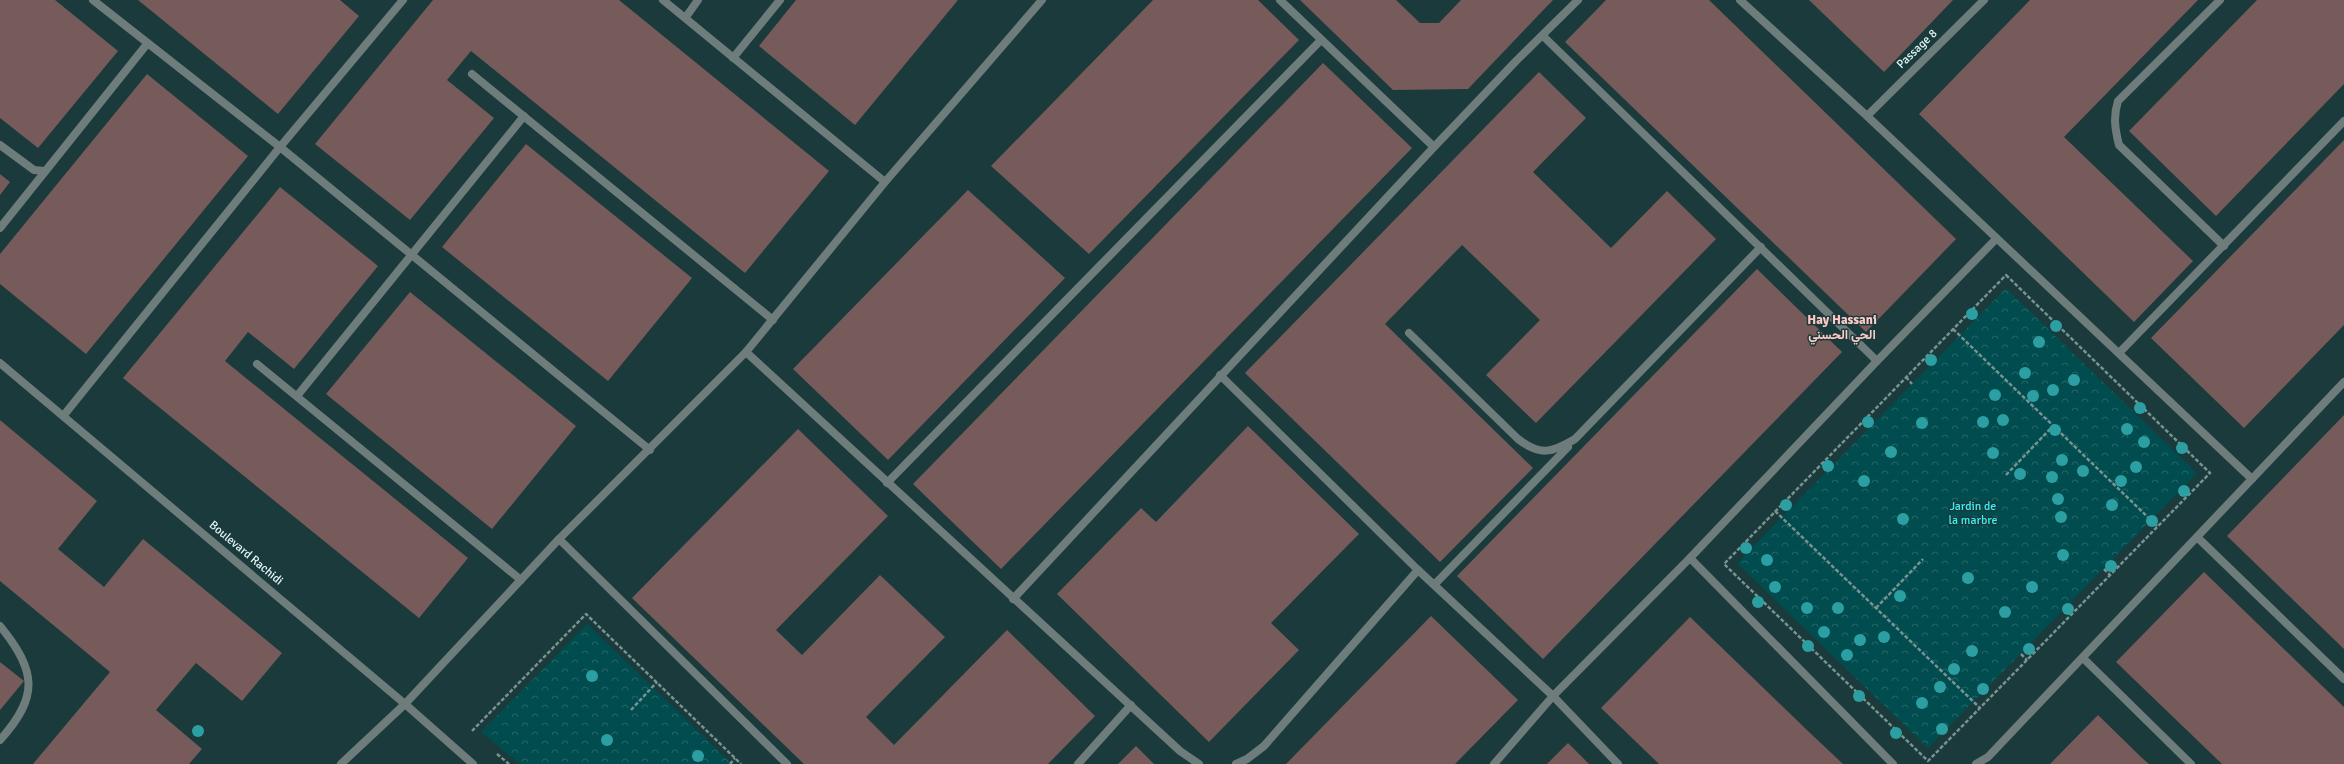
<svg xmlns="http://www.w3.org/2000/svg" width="2344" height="764" font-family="Signika,Vazirmatn,sans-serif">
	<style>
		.park { fill: url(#park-crowns) }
		.building { fill: #765b5a }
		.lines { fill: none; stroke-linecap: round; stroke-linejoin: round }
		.path { stroke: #799292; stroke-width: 2.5; stroke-dasharray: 4 2; stroke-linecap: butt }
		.minor { stroke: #6e7c7c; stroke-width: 8 }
		.tertiary { stroke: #6e7c7c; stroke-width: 8 }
		.tree { fill: #2c9fa2 }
		.labels { text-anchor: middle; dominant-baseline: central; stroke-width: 3; stroke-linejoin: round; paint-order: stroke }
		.street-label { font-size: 12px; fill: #e3f5f5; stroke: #1b3a3b }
		.park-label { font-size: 12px; fill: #3af2f6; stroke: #1b3a3b }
		.neighbourhood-label { font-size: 13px; font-weight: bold; fill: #fecac8; stroke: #1b3a3b }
	</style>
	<defs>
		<pattern id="park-crowns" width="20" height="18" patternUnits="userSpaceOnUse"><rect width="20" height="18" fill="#004c4e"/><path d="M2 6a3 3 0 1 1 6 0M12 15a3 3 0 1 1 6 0" fill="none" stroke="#256668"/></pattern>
	</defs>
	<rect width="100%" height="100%" fill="#1b3a3b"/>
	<!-- park -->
	<g class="park">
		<path d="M 2006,288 L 2197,473 L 1928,748 L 1737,563 Z"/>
		<path d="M 587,624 L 732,764 L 520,764 L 481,732 Z"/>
	</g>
	<!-- building -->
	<g class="building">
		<path d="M 0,0 L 55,0 L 118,51 L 38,148 L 0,118 Z"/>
		<path d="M 138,0 L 340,0 L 359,16 L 278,114 Z"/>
		<path d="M 433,0 L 619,0 L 829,171 L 745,273 L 471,51 L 447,80 L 494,118 L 410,220 L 315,144 Z"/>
		<path d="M 796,0 L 958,0 L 855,125 L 759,46 Z"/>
		<path d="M 1153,0 L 1258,0 L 1299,40 L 1089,254 L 991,166 Z"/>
		<path d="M 1300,0 L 1396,0 L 1420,23 L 1439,23 L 1461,0 L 1553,0 L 1468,89 L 1393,90 Z"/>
		<path d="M 1606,0 L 1709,0 L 1956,239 L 1866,332 L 1565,42 Z"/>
		<path d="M 1809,0 L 1953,0 L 1884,72 Z"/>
		<path d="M 2030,0 L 2198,0 L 2064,137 L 2193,261 L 2134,322 L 1919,114 Z"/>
		<path d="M 2257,0 L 2344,0 L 2344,84 L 2216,216 L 2129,131 Z"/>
		<path d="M 1323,63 L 1412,148 L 1001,569 L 913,484 Z"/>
		<path d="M 1539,72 L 1586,118 L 1533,172 L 1611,248 L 1667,191 L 1716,239 L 1536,423 L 1486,375 L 1540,320 L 1462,245 L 1385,324 L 1533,468 L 1440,562 L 1245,373 Z"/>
		<path d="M 147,74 L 248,156 L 86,354 L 0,284 L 0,254 Z"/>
		<path d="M 2344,140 L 2344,325 L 2244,428 L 2151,338 Z"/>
		<path d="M 526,144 L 692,278 L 608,381 L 442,247 Z"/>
		<path d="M 0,174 L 10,182 L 0,195 Z"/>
		<path d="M 280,187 L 378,266 L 294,369 L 248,332 L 225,361 L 468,558 L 419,618 L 123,378 Z"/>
		<path d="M 968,190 L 1065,278 L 888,460 L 793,369 Z"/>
		<path d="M 1757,269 L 1842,352 L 1543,659 L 1457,576 Z"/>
		<path d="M 410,292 L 576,426 L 492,529 L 326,394 Z"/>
		<path d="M 2344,415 L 2344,649 L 2227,536 Z"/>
		<path d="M 0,420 L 97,501 L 58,549 L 104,587 L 143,539 L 282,653 L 242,701 L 196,663 L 156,710 L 202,749 L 189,764 L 33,764 L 110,672 L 0,581 Z"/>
		<path d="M 1248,426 L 1359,534 L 1271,623 L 1299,650 L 1209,742 L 1057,594 L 1141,508 L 1156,522 Z"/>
		<path d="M 798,429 L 888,516 L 776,630 L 802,655 L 880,575 L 945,637 L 866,717 L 894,745 L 1007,630 L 1095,716 L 1048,764 L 804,764 L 632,598 Z"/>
		<path d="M 2204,572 L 2344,707 L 2344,764 L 2222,764 L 2116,662 Z"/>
		<path d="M 1431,616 L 1518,700 L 1455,764 L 1286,764 Z"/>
		<path d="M 1690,617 L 1809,732 L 1843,764 L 1659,764 L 1601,708 Z"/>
		<path d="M 0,662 L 24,681 L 0,710 Z"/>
		<path d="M 2098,715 L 2141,757 L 2149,764 L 2050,764 Z"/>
		<path d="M 1568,743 L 1589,764 L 1547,764 Z"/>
		<path d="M 1136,746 L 1154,764 L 1118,764 Z"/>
	</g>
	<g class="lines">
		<!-- path -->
		<g class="path">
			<path d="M 2006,275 L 2210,473 L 1928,761 L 1724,564 Z"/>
			<path d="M 1953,329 L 2157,526"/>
			<path d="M 1906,377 L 1912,384"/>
			<path d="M 1823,462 L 1829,469"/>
			<path d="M 2006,475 L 2053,426"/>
			<path d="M 1775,511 L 1980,708"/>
			<path d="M 2104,569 L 2110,575"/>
			<path d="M 1876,608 L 1923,559"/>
			<path d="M 2021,654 L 2027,660"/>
			<path d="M 631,710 L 657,682"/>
			<path d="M 472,731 L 586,614 L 741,764"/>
			<path d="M 497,754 L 509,764"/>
			<path d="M 730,764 L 735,758"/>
		</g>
		<!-- minor -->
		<g class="minor">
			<path d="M 93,0 L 280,147 L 650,450"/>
			<path d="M 663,0 L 885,182"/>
			<path d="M 1280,0 L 1434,147"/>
			<path d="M 1740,0 L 1867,116 L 2252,479"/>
			<path d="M 2220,0 L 2118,101 C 2113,117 2115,129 2119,145 L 2224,246"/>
			<path d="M 686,17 L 698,0"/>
			<path d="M 1543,36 L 1877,361"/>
			<path d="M 733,58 L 780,0"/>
			<path d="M 472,74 L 773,320"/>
			<path d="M 1867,116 L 1984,0"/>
			<path d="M 0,145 L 34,170 L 45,171"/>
			<path d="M 0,228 L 147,44"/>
			<path d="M 1409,333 L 1518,439 C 1540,456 1552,453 1575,439 L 1761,247"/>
			<path d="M 746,352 L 1180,751 L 1199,764"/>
			<path d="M 2119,353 L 2344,121"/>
			<path d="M 0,363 L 405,704 L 473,764"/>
			<path d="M 257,364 L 521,580"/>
			<path d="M 1220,375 L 1418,570 L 1553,696 L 1618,764"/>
			<path d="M 297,396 L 524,116"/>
			<path d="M 64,415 L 280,147 L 403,0"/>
			<path d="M 887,483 L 1321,40"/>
			<path d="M 2197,537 L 2344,679"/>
			<path d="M 559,539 L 787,764"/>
			<path d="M 1690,558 L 1893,764"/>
			<path d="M 1435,584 L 1568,447"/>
			<path d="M 1013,599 L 1434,147 L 1517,60 L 1578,0"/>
			<path d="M 0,626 C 37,671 39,697 0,740"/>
			<path d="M 2083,658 L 2191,764"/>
			<path d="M 1078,764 L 1131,705"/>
			<path d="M 1236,764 L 1247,759 L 1264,746 L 1418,570"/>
			<path d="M 1494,764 L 1553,696 L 1690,558 L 1877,361 L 1996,239"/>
			<path d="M 1976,764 L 1988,757 L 2344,382"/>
		</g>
		<!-- tertiary -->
		<path class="tertiary" d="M 341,764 L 405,704 L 559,539 L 746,352 L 885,182 L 1042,0"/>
	</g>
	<!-- trees -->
	<g class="tree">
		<circle cx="1972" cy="314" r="6"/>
		<circle cx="2056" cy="326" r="6"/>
		<circle cx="2039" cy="342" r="6"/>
		<circle cx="1931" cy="360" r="6"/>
		<circle cx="2025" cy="373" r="6"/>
		<circle cx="2074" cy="380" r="6"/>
		<circle cx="2053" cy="390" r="6"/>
		<circle cx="1995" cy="395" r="6"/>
		<circle cx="2033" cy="396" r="6"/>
		<circle cx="2140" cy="408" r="6"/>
		<circle cx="2003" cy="420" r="6"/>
		<circle cx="1868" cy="422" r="6"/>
		<circle cx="1983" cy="422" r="6"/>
		<circle cx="1922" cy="423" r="6"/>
		<circle cx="2127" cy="429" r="6"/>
		<circle cx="2055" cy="430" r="6"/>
		<circle cx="2144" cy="442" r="6"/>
		<circle cx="2182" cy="448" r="6"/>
		<circle cx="1891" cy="452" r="6"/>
		<circle cx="1993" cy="453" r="6"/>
		<circle cx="2062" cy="460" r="6"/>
		<circle cx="1828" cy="466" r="6"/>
		<circle cx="2136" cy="467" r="6"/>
		<circle cx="2083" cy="471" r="6"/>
		<circle cx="2020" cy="474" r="6"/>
		<circle cx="2052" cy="477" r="6"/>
		<circle cx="1864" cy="481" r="6"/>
		<circle cx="2121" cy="481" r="6"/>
		<circle cx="2184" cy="491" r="6"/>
		<circle cx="2058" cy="499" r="6"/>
		<circle cx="1786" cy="505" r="6"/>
		<circle cx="2112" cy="505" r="6"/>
		<circle cx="2061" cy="517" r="6"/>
		<circle cx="1903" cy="519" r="6"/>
		<circle cx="2152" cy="521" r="6"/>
		<circle cx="1746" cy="548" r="6"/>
		<circle cx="2063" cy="555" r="6"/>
		<circle cx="1767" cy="560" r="6"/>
		<circle cx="2111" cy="566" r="6"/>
		<circle cx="1968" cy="578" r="6"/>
		<circle cx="1775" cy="587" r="6"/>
		<circle cx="2032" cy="587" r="6"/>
		<circle cx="1900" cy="596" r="6"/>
		<circle cx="1758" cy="602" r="6"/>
		<circle cx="1807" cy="608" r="6"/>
		<circle cx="1838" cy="608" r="6"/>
		<circle cx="2068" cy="609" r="6"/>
		<circle cx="2005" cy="612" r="6"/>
		<circle cx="1824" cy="632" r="6"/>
		<circle cx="1884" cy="637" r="6"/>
		<circle cx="1860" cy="640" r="6"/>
		<circle cx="1808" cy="646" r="6"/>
		<circle cx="2029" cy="649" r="6"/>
		<circle cx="1972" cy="651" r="6"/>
		<circle cx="1847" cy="655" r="6"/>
		<circle cx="1954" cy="669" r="6"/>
		<circle cx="592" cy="676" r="6"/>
		<circle cx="1940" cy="687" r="6"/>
		<circle cx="1983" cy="689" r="6"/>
		<circle cx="1859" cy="696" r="6"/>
		<circle cx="1922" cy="703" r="6"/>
		<circle cx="1942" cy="729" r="6"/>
		<circle cx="198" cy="731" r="6"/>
		<circle cx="1896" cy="733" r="6"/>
		<circle cx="607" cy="740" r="6"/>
		<circle cx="698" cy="756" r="6"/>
	</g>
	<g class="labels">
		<!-- street labels -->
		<g class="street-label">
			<text transform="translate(1917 49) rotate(-44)">Passage 8</text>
			<text transform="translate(246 553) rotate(40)">Boulevard Rachidi</text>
		</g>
		<!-- park labels -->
		<g class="park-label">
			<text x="1973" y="506">Jardin de<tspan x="1973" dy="14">la marbre</tspan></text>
		</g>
		<!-- neighbourhood labels -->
		<g class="neighbourhood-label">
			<text x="1842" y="320">Hay Hassani<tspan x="1842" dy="15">الحي الحسني</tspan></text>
		</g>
	</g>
</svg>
